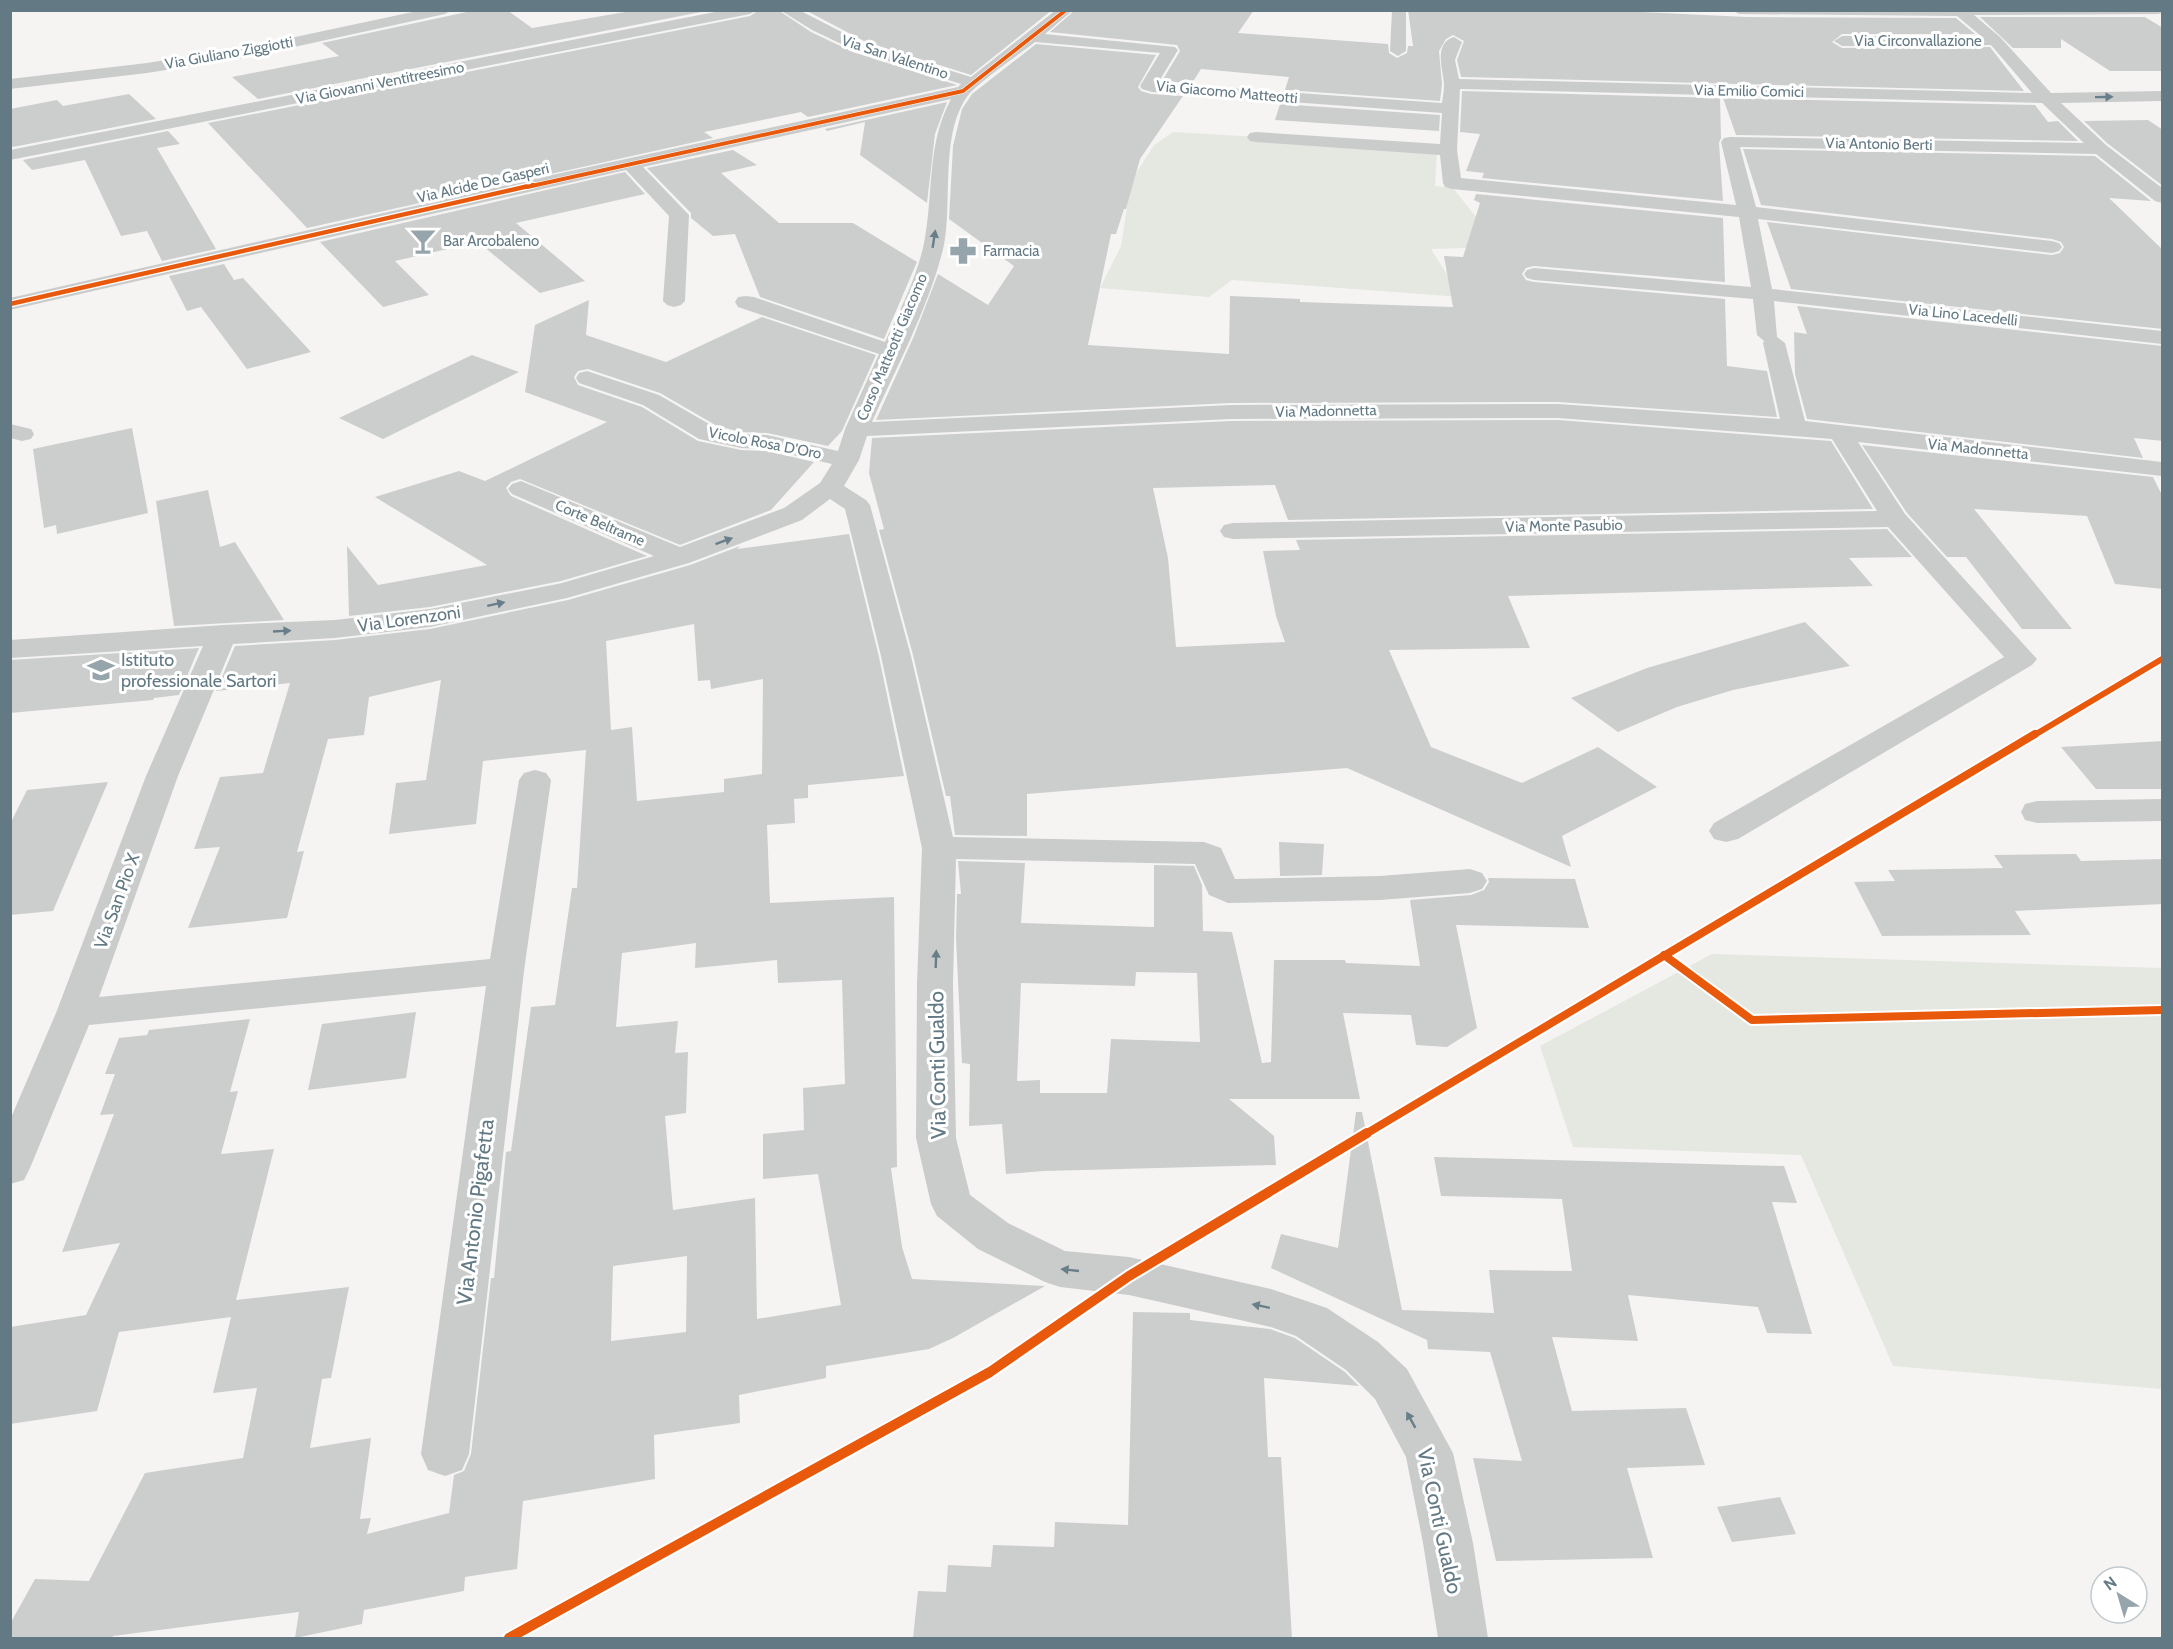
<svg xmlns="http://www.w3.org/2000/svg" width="2173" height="1649" font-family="Cabin,sans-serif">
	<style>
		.green { fill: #e5e7e1 }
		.building { fill: #cccece; fill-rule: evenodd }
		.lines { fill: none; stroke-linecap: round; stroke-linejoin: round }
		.minor { fill: #cacccc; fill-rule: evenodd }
		.cycleway-far4-casing { stroke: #fff; stroke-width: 5 }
		.cycleway-far3-casing { stroke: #fff; stroke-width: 7 }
		.cycleway-far2-casing { stroke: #fff; stroke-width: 9 }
		.cycleway-far1-casing { stroke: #fff; stroke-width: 12 }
		.cycleway-casing { stroke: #fff; stroke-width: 14 }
		.cycleway-far4 { stroke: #e8590c; stroke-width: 4 }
		.cycleway-far3 { stroke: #e8590c; stroke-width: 4.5 }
		.cycleway-far2 { stroke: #e8590c; stroke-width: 6 }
		.cycleway-far1 { stroke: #e8590c; stroke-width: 8 }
		.cycleway { stroke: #e8590c; stroke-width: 10 }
		.oneway { fill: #687e88 }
		.labels { text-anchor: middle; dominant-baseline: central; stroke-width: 6; stroke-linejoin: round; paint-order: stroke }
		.far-street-label { font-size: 15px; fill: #637a84; stroke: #fff }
		.far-poi-label { font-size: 15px; fill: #637a84; stroke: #fff; text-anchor: start }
		.street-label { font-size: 18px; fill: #637a84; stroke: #fff }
		.poi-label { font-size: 18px; fill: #637a84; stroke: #fff; text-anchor: start }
		.near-street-label { font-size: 21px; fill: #637a84; stroke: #fff }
	</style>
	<rect width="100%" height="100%" fill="#f5f4f3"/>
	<!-- green -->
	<g class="green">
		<path d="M 1173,132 L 1343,142 L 1437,151 L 1435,186 L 1453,188 L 1500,247 L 1431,249 L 1461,297 L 1232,280 L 1209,297 L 1100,288 L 1121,246 L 1131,181 L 1154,145 Z"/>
		<path d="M 1712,954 L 2162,968 L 2162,1389 L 1893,1366 L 1801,1155 L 1573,1147 L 1540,1046 Z"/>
	</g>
	<!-- building -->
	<g class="building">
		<path d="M 476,10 L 507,10 L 532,28 L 637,10 L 711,10 L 258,99 L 232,77 L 339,56 L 322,43 Z"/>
		<path d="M 759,10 L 778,10 L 811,32 L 853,52 L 957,85 L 808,117 L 801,112 L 704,132 L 713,138 L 307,228 L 208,123 L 750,16 Z"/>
		<path d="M 805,10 L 1052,10 L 971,75 L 866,42 Z"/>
		<path d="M 1075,10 L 1254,10 L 1238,33 L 1388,44 L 1389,53 L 1397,58 L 1407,53 L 1408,46 L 1413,46 L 1408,10 L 1599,10 L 1747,17 L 1956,18 L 1975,34 L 1842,34 L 1832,42 L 1842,48 L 1990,47 L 2024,91 L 1461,77 L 1457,60 L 1464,41 L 1453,35 L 1446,39 L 1439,51 L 1442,84 L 1440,101 L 1285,90 L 1289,77 L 1201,69 L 1192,83 L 1162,81 L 1180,51 L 1177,45 L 1050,32 Z"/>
		<path d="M 1980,17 L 2145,17 L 2163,28 L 2163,71 L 2110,71 L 2061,39 L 2061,48 L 2013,48 Z"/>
		<path d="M 1036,44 L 1156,55 L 1138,87 L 1141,91 L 1151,94 L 1183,96 L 1140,159 L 1126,209 L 1124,209 L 1116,234 L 1111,234 L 1088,345 L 1229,354 L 1230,296 L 1300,299 L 1300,302 L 1453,307 L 1444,256 L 1463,257 L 1480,203 L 1474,200 L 1476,194 L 1723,218 L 1725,282 L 1534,266 L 1526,268 L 1522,274 L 1526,280 L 1534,282 L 1725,299 L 1727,366 L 1767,371 L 1777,417 L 1558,402 L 1231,403 L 876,420 L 914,336 L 938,274 L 988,305 L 1014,266 L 949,219 L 953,146 L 962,109 L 972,94 Z"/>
		<path d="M 1462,91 L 1720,98 L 1721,138 L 1719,143 L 1723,201 L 1482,178 L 1484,173 L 1466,171 L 1480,134 L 1460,132 Z"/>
		<path d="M 129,94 L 156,119 L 13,147 L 10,144 L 10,109 L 57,100 L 63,106 Z"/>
		<path d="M 1723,98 L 2035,105 L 2048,122 L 2058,121 L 2078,141 L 1736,135 Z"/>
		<path d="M 947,102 L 935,134 L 927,203 L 860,155 L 865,122 L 827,131 L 825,129 Z"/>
		<path d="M 1280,104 L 1440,115 L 1439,131 L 1275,120 Z"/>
		<path d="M 2148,120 L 2163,130 L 2163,186 L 2107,143 L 2084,121 Z"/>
		<path d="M 168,131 L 180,144 L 157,148 L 216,249 L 162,261 L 147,231 L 121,236 L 85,160 L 32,170 L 23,160 Z"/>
		<path d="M 1743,149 L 2095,156 L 2151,201 L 2109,198 L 2163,250 L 2163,329 L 1791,289 L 1767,222 L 2052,255 L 2060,253 L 2064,247 L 2061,242 L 2052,239 L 1761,205 Z"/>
		<path d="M 733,150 L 757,165 L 721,173 L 779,223 L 853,223 L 917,262 L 884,339 L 760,297 L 735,234 L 713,236 L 691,218 L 691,213 L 647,168 Z"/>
		<path d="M 625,172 L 645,194 L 516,223 L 585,281 L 540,293 L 478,242 L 395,261 L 429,295 L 383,307 L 320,242 Z"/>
		<path d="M 224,264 L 234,280 L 243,278 L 311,352 L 247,369 L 201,307 L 187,311 L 169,276 Z"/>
		<path d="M 589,300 L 586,335 L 666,362 L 762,317 L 876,355 L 842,431 L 828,446 L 767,433 L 741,432 L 717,426 L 660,393 L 588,369 L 578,371 L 574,377 L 578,385 L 642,407 L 698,441 L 741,450 L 767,451 L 814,462 L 771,510 L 680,545 L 520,479 L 511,482 L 506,488 L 511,496 L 647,556 L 561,581 L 430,607 L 349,616 L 347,546 L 378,585 L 487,565 L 375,497 L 459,471 L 485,481 L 607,422 L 525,392 L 535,325 Z"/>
		<path d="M 1797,306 L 2163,346 L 2163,441 L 2134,438 L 2143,458 L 1807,419 L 1795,374 L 1794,332 L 1807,334 Z"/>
		<path d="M 472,355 L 519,372 L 383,439 L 339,418 Z"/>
		<path d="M 1558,420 L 1831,441 L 1873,509 L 1288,520 L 1275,485 L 1153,488 L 1168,558 L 1176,647 L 1285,642 L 1276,616 L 1263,551 L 1300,550 L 1296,540 L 1887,529 L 1912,557 L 1849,558 L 1873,586 L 1508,596 L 1530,648 L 1389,650 L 1431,747 L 1522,783 L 1598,747 L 1657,787 L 1562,836 L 1571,867 L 1347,768 L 1027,794 L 1027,836 L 955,835 L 950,796 L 946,796 L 913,655 L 879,530 L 884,529 L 869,473 L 872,438 L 1231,421 Z"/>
		<path d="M 132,428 L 148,513 L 57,534 L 56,525 L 44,528 L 33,449 Z"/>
		<path d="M 1862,445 L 2153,477 L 2163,497 L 2163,589 L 2115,584 L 2087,516 L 1974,509 L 2072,629 L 2022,629 L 1966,557 L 1947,557 L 1907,513 Z"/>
		<path d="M 208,490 L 220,547 L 235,542 L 284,620 L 174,626 L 156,501 Z"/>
		<path d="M 849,534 L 879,657 L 904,776 L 808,785 L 808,798 L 794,799 L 795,823 L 767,825 L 770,903 L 894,897 L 897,1167 L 891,1168 L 902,1247 L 912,1279 L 1045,1286 L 953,1338 L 929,1349 L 826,1366 L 826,1378 L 739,1395 L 740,1423 L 654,1435 L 655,1479 L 523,1501 L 517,1569 L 465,1577 L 464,1591 L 364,1610 L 362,1624 L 295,1638 L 299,1612 L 113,1636 L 112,1638 L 10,1638 L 10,1624 L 35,1579 L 89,1581 L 145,1473 L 243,1458 L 257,1388 L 213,1393 L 231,1317 L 119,1332 L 97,1411 L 10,1424 L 10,1327 L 86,1315 L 120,1243 L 62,1252 L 114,1114 L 100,1115 L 115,1074 L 105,1074 L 119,1038 L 147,1035 L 149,1030 L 250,1019 L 230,1092 L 238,1091 L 221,1154 L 274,1149 L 236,1300 L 349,1287 L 331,1378 L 322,1379 L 310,1448 L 371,1438 L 360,1519 L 371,1518 L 367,1534 L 449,1513 L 454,1475 L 464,1471 L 471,1454 L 491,1278 L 494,1278 L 506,1152 L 511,1151 L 531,1007 L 555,1005 L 572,888 L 577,888 L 586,750 L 483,761 L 476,824 L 389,834 L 396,783 L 426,780 L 441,680 L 369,697 L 364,735 L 328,739 L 297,852 L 304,851 L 287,918 L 188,928 L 220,847 L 194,849 L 220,777 L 263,773 L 290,683 L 216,691 L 235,646 L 335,640 L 430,629 L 568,600 L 690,565 L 740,546 L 737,549 ZM 694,624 L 698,681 L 710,680 L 711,689 L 763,679 L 762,774 L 724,779 L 724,792 L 637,801 L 632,727 L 611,730 L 606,641 ZM 696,943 L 695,968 L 777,960 L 778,983 L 842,980 L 845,1084 L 803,1088 L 804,1130 L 763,1134 L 763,1179 L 818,1174 L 841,1305 L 757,1319 L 755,1198 L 673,1210 L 665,1116 L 686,1113 L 688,1052 L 675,1053 L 678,1021 L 616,1027 L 622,953 ZM 687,1256 L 686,1332 L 611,1341 L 613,1266 Z"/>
		<path d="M 1805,622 L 1850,666 L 1733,690 L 1677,707 L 1618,732 L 1571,698 L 1647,668 Z"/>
		<path d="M 199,648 L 179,695 L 154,698 L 153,700 L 10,713 L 10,660 Z"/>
		<path d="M 2163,741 L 2163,789 L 2096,789 L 2061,747 Z"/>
		<path d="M 108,782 L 53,911 L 10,915 L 10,824 L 27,790 Z"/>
		<path d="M 1279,842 L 1324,844 L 1322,875 L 1280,876 Z"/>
		<path d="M 2076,854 L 2081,861 L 2163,859 L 2163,904 L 2015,911 L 2031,935 L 1882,936 L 1854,882 L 1895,881 L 1888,870 L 2003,868 L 1994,855 Z"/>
		<path d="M 958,861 L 1025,863 L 1021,923 L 1154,927 L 1154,865 L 1194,866 L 1202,885 L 1203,931 L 1232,932 L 1262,1063 L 1271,1062 L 1274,960 L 1345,960 L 1346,963 L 1420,966 L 1410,900 L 1471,895 L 1484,890 L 1489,882 L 1488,878 L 1575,879 L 1589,928 L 1456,925 L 1477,1028 L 1447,1047 L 1416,1045 L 1411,1015 L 1343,1013 L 1360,1099 L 1229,1099 L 1274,1136 L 1276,1165 L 1044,1171 L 1006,1174 L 1002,1124 L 969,1126 L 970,1064 L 962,1063 L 956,939 L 957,894 L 961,894 ZM 1136,972 L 1197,973 L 1200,1042 L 1111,1039 L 1107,1093 L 1040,1093 L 1040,1080 L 1017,1081 L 1021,983 L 1135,986 Z"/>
		<path d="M 416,1012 L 406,1078 L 308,1090 L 322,1024 Z"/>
		<path d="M 1356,1112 L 1362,1112 L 1402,1310 L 1494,1313 L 1489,1270 L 1572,1271 L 1562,1199 L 1441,1196 L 1434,1157 L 1784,1166 L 1797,1203 L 1772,1202 L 1812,1334 L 1767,1333 L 1758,1307 L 1628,1295 L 1638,1341 L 1552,1337 L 1572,1411 L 1686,1408 L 1705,1465 L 1627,1468 L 1653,1558 L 1496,1561 L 1473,1458 L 1522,1461 L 1490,1352 L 1428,1349 L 1427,1340 L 1271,1268 L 1281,1234 L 1338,1248 Z"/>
		<path d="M 1133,1312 L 1190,1313 L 1190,1320 L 1270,1329 L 1295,1338 L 1345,1372 L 1359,1386 L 1264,1378 L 1268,1457 L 1281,1457 L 1292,1638 L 913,1638 L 918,1591 L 946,1592 L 948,1565 L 991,1567 L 993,1545 L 1054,1547 L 1055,1522 L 1128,1525 Z"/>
		<path d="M 1780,1497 L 1796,1534 L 1732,1542 L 1717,1507 Z"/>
	</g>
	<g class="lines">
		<!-- minor -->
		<g class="minor">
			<path d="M 422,10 L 452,10 L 445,14 L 248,57 L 147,73 L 10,89 L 10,79 L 147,63 L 248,47 Z"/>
			<path d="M 725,10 L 757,10 L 750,14 L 10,160 L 10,150 Z"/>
			<path d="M 780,10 L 799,10 L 865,44 L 971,77 L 1056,10 L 1073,10 L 1045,34 L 1175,47 L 1178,50 L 1158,83 L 1442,103 C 1443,97 1444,90 1444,84 C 1443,70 1433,43 1454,37 L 1462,42 L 1455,60 L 1459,79 L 2032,93 L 1991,45 L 1842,46 L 1834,41 L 1842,36 L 1981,36 L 1957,16 L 1739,14 L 1732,10 L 2162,10 L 2162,13 L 2158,14 L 1974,15 L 2000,37 L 2051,93 L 2162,91 L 2162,101 L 2061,103 L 2106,145 L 2162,188 L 2162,203 L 2155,201 L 2096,154 L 1740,147 L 1756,207 L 2052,241 L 2059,243 L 2062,247 L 2059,251 L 2052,253 L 1758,219 L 1772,289 L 2162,331 L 2162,344 L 1774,301 L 1777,337 L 1785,343 L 1805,421 L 2162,462 L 2162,476 L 1858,442 L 1905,514 L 2037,659 L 2032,665 L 1738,839 L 1726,842 L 1714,839 L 1709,831 L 1714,823 L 2004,657 L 1888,527 L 1233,539 L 1224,537 L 1220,531 L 1224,525 L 1233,523 L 1877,511 L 1832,439 L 1558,418 L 1231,419 L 867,436 L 859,460 L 844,486 L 866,500 L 870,505 L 911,656 L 953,837 L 1204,842 L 1221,848 L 1235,879 L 1380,876 L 1470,869 L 1482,873 L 1487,881 L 1482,889 L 1470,893 L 1380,900 L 1228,903 L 1209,895 L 1195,864 L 956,859 L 953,984 L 956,1138 L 970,1195 L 1008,1223 L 1065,1251 L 1129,1257 L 1271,1289 L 1327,1308 L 1378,1342 L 1407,1369 L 1453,1453 L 1473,1543 L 1488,1638 L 1438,1638 L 1423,1543 L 1406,1457 L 1375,1399 L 1346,1370 L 1296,1336 L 1271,1327 L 1129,1295 L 1060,1287 L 1045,1282 L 978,1249 L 937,1216 L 931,1204 L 916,1138 L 917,984 L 922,848 L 881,656 L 845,509 L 830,499 L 802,520 L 689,563 L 567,598 L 430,627 L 335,638 L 233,644 L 178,776 L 99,997 L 490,959 L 519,780 L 524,773 L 535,770 L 546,773 L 551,780 L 524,971 L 469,1454 L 462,1470 L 445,1476 L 428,1470 L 421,1454 L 486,986 L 89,1025 L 30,1168 L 24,1180 L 10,1184 L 10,1120 L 56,1013 L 146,776 L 203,646 L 10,658 L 10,640 L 223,625 L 335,620 L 430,609 L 562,583 L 654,556 L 512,494 L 508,489 L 512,484 L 521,481 L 680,547 L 784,508 L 820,483 L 832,464 L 767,449 L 741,448 L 699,439 L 643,405 L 579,383 L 576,378 L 579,373 L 587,371 L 659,395 L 716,428 L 741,434 L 767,435 L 838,451 L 845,429 L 879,354 L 738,307 L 735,302 L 738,297 L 746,296 L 754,297 L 885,342 C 899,312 918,275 924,243 C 934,194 926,145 951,99 L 643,167 L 689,215 L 685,301 L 681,305 L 674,307 L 667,305 L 663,301 L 669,216 L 626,170 L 10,310 L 10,298 L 529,180 L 958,87 L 961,84 L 854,50 L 812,30 ZM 1035,42 L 1160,53 L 1140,86 L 1142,89 L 1152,92 L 1442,113 L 1440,144 L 1256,132 L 1250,133 L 1247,137 L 1250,141 L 1256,142 L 1440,155 L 1443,183 L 1445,187 L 1452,189 L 1739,217 L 1751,287 L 1534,268 L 1527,270 L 1524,274 L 1527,278 L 1534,280 L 1753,299 L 1757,335 L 1764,341 L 1763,343 L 1780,419 L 1558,404 L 1231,405 L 872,422 C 897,366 930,305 944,245 C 953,202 939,130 970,93 C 984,78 1017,56 1035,42 ZM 1460,89 L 2042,103 L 2084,143 L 1730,137 L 1724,138 L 1721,142 L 1736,205 L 1461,178 L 1457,150 Z"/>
			<path d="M 1392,10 L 1406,10 L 1406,51 L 1398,56 L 1390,51 Z"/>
			<path d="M 10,424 L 31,429 L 34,434 L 31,439 L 22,441 L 10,438 Z"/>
			<path d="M 2162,799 L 2162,821 L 2037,823 L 2025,820 L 2021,812 L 2025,804 L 2037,801 Z"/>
		</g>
		<defs>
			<path id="cycleway-far4" d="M 527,187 L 963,91 L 1066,10"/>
			<path id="cycleway-far3" d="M 10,304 L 533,185"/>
			<path id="cycleway-far2" d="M 2033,736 L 2162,659"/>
			<g id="cycleway-far1">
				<path d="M 1664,955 L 1752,1020 L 2162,1010"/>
				<path d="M 1364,1135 L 2035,734"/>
			</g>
			<path id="cycleway" d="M 509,1638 L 990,1372 L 1129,1276 L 1367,1133"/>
		</defs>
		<!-- cycleway-far4 casing -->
		<use href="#cycleway-far4" class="cycleway-far4-casing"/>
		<!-- cycleway-far3 casing -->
		<use href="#cycleway-far3" class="cycleway-far3-casing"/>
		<!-- cycleway-far2 casing -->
		<use href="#cycleway-far2" class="cycleway-far2-casing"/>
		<!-- cycleway-far1 casing -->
		<use href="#cycleway-far1" class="cycleway-far1-casing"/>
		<!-- cycleway casing -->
		<use href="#cycleway" class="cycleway-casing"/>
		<!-- cycleway-far4 -->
		<use href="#cycleway-far4" class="cycleway-far4"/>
		<!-- cycleway-far3 -->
		<use href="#cycleway-far3" class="cycleway-far3"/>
		<!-- cycleway-far2 -->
		<use href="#cycleway-far2" class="cycleway-far2"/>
		<!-- cycleway-far1 -->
		<use href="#cycleway-far1" class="cycleway-far1"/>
		<!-- cycleway -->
		<use href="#cycleway" class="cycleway"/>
	</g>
	<!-- one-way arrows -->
	<defs><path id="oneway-solid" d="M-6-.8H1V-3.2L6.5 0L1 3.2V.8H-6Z" transform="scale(1.5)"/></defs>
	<g class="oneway">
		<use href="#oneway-solid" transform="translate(2104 97) rotate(-1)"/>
		<use href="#oneway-solid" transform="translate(934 239) rotate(-81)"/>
		<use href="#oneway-solid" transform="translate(724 541) rotate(-20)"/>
		<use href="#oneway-solid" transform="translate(496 604) rotate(-12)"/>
		<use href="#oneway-solid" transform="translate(282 631) rotate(-3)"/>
		<use href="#oneway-solid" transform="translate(936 959) rotate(-88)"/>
		<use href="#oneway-solid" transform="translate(1070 1270) rotate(-174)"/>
		<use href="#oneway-solid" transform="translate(1261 1306) rotate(-168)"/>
		<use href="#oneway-solid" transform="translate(1411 1420) rotate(-119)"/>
	</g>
	<!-- icons -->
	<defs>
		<symbol id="bar-bare" viewBox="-9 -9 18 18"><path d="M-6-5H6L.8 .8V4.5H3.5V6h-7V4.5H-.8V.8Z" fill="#96a5ab" stroke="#fff" stroke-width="2.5" paint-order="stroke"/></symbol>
		<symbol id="pharmacy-bare" viewBox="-9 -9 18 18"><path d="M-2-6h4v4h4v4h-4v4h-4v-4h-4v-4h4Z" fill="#96a5ab" stroke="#fff" stroke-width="2.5" paint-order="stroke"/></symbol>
		<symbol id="school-bare" viewBox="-9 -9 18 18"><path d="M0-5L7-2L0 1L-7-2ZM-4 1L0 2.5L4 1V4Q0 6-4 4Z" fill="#96a5ab" stroke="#fff" stroke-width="2.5" paint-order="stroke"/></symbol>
	</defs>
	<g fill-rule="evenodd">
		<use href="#bar-bare" x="404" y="222" width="38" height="38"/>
		<use href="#pharmacy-bare" x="944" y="232" width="38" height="38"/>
		<use href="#school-bare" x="82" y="651" width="38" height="38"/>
	</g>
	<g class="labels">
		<!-- far-street labels -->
		<g class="far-street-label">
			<text x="1918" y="41">Via Circonvallazione</text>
			<text transform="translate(229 53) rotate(-10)">Via Giuliano Ziggiotti</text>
			<text transform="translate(895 57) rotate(18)">Via San Valentino</text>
			<text transform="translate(380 83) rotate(-11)">Via Giovanni Ventitreesimo</text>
			<text transform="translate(1749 91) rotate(1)">Via Emilio Comici</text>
			<text transform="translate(1227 92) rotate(5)">Via Giacomo Matteotti</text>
			<text transform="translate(1879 144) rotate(1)">Via Antonio Berti</text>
			<text transform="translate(483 183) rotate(-13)">Via Alcide De Gasperi</text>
			<text transform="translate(1963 315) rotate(6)">Via Lino Lacedelli</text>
			<text transform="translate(892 347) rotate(-67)">Corso Matteotti Giacomo</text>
			<text transform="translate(1326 411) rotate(-1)">Via Madonnetta</text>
			<text transform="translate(765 443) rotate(11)">Vicolo Rosa D'Oro</text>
			<text transform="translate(1978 449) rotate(6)">Via Madonnetta</text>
			<text transform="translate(600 523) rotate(23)">Corte Beltrame</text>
			<text transform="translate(1564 526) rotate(-1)">Via Monte Pasubio</text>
		</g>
		<!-- far-poi labels -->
		<g class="far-poi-label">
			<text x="443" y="241">Bar Arcobaleno</text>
			<text x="983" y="251">Farmacia</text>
		</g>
		<!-- street labels -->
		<g class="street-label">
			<text transform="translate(409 619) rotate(-8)">Via Lorenzoni</text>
			<text transform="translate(117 901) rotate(-70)">Via San Pio X</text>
		</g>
		<!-- poi labels -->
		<g class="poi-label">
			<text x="121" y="660">Istituto<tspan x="121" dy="21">professionale Sartori</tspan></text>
		</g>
		<!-- near-street labels -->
		<g class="near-street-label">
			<text transform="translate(937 1065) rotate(-91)">Via Conti Gualdo</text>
			<text transform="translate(475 1212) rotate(-83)">Via Antonio Pigafetta</text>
			<text transform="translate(1440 1521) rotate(78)">Via Conti Gualdo</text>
		</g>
	</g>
	<!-- border -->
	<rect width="2173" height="1649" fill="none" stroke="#637a84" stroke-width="24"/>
	<!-- north arrow -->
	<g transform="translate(2119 1595) rotate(323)"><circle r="28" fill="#ffffff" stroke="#c1cace" stroke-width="1.5"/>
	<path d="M0-4.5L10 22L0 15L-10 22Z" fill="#96a5ab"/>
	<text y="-9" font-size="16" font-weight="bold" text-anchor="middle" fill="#637a84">N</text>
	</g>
</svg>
